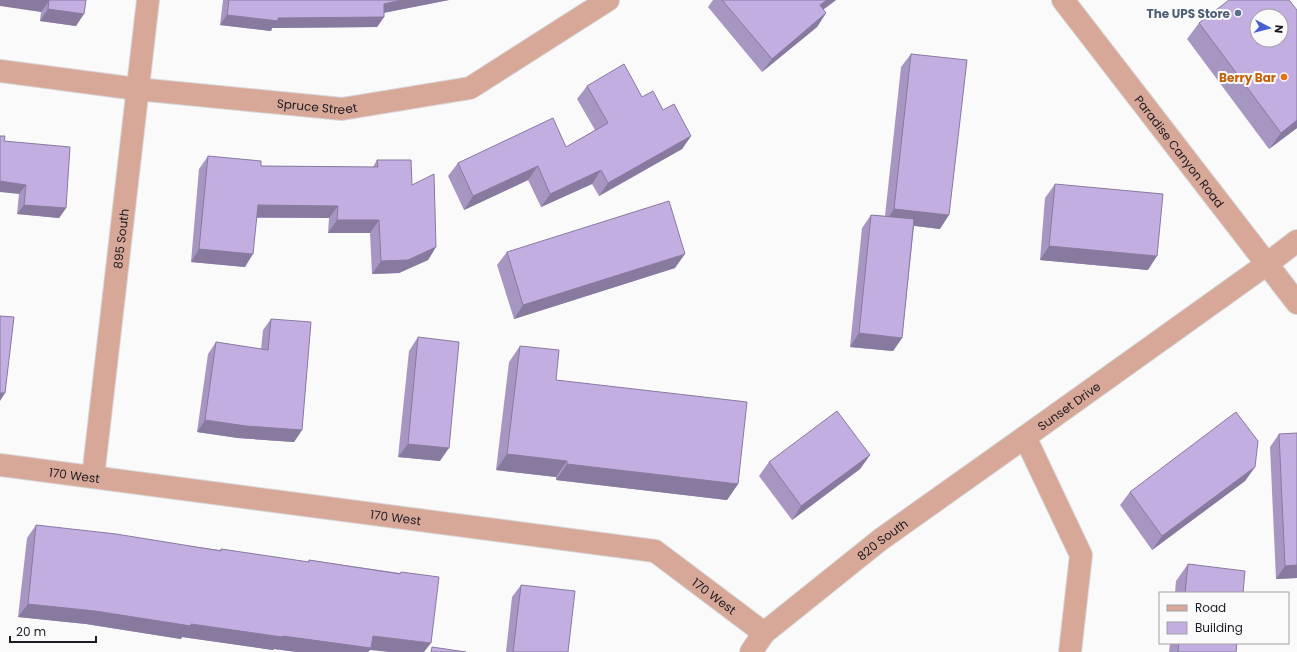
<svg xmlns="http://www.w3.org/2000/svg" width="1297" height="652" font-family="Poppins,sans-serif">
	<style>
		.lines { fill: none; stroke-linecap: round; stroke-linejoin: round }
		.minor-casing { stroke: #d7d6d8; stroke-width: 24 }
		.minor { stroke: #d7a897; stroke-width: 22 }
		.wall { fill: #a896c2 }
		.shaded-wall { fill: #887a9e }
		.building { fill: #c3aee1; stroke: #887a9e; fill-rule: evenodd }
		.service-dot { fill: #5c6f8a; stroke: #fafafa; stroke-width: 1.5 }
		.food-dot { fill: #e8710a; stroke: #fafafa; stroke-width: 1.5 }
		.labels { text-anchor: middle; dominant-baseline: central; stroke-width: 4; stroke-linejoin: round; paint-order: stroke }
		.service-label { font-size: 12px; font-weight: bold; fill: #4e5e75; stroke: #fafafa; text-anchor: end }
		.food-label { font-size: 12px; font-weight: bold; fill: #c56008; stroke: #fafafa; text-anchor: end }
		.street-label { font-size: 12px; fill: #1e1a25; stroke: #fafafa }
	</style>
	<rect width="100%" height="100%" fill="#fafafa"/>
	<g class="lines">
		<defs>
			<g id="minor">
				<path id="s1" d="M 1063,0 L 1297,303"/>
				<path id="s2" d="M 0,71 L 137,89 L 342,109 L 470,88 L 608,0"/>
				<path id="s3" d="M 0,465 L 655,551 L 764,633"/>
				<path id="s4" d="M 93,477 L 148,0"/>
				<path id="s5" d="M 751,652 L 764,633 L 880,540 L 1025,437"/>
				<path id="s6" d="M 1070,652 L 1081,555 L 1025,437 L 1267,264 L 1297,241"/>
			</g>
		</defs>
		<!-- minor casing -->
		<use href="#minor" class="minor-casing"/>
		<!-- minor -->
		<use href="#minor" class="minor"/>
	</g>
	<!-- wall -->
	<g class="wall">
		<path d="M 0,0 L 86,0 L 76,26 L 40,21 L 41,12 Z"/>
		<path d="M 223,0 L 449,0 L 384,13 L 384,17 L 377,27 L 272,28 L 271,31 L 220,25 Z"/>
		<path d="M 713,0 L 836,0 L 823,10 L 826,13 L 817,27 L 762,72 L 708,7 Z"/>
		<path d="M 1297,10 L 1297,128 L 1269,149 L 1187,39 L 1199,23 Z"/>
		<path d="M 911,54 L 940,229 L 914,226 L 902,338 L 893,351 L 850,347 L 862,228 L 871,215 L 885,216 L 901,67 Z"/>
		<path d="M 587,86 L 642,97 L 663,110 L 691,136 L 682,149 L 599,196 L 592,184 L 541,207 L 528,180 L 464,210 L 448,176 L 458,163 L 566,147 L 595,130 L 577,99 Z"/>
		<path d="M 4,141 L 66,208 L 59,218 L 17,214 L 19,194 Z"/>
		<path d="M 208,156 L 261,166 L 373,167 L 377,160 L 412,185 L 436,247 L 428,260 L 399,273 L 372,274 L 370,233 L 328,233 L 329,218 L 257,218 L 245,267 L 191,262 L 199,169 Z"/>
		<path d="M 1055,184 L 1148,270 L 1040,260 L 1045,198 Z"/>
		<path d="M 507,252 L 675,268 L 514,319 L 497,265 Z"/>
		<path d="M 271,319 L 302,430 L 294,442 L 238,438 L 197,432 L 208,354 L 216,342 L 261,349 L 263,330 Z"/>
		<path d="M 418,337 L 440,461 L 398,457 L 409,351 Z"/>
		<path d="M 520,346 L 556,380 L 738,484 L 727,500 L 556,480 L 556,477 L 496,470 L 509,362 Z"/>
		<path d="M 1279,434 L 1297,578 L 1276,579 L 1270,447 Z"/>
		<path d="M 870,455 L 860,469 L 792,520 L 759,476 L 769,462 Z"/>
		<path d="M 1255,467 L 1245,481 L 1152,550 L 1120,505 L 1130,492 Z"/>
		<path d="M 36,525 L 220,550 L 221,549 L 308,562 L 309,560 L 400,573 L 401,572 L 370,650 L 368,652 L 297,652 L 274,649 L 273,650 L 182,637 L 181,639 L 86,624 L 18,617 L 27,538 Z"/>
		<path d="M 1188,564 L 1243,593 L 1175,593 L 1176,581 Z"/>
		<path d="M 521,585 L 568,652 L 506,652 L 512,597 Z"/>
		<path d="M 1170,643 L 1237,643 L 1236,652 L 1169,652 Z"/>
	</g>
	<!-- shaded-wall -->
	<g class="shaded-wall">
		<path d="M 0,0 L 50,0 L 41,12 L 0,6 Z"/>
		<path d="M 402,0 L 449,0 L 377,14 L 384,4 Z"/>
		<path d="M 827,0 L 836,0 L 810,19 L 820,5 Z"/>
		<path d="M 48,9 L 84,14 L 76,26 L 40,21 Z"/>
		<path d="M 826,13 L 817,27 L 762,72 L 772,59 Z"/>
		<path d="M 227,15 L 278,18 L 384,17 L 377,27 L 272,28 L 271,31 L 220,25 Z"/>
		<path d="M 1297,120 L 1297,128 L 1269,149 L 1281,133 Z"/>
		<path d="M 691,136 L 682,149 L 599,196 L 608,183 Z"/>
		<path d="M 538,166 L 528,180 L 464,210 L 473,196 Z"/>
		<path d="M 601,170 L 592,184 L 541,207 L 550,194 Z"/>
		<path d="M 0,181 L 26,185 L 19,194 L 0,192 Z"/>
		<path d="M 24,205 L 66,208 L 59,218 L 17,214 Z"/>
		<path d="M 258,205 L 338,206 L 329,218 L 249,217 Z"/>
		<path d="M 894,209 L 949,215 L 940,229 L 885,222 Z"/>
		<path d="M 337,220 L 379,220 L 370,233 L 328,233 Z"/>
		<path d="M 1049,246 L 1157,256 L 1148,270 L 1040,260 Z"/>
		<path d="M 436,247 L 428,260 L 399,273 L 372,274 L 381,261 Z"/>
		<path d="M 199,249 L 253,254 L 245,267 L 191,262 Z"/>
		<path d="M 685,254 L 675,268 L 514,319 L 523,305 Z"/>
		<path d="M 859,333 L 902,338 L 893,351 L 850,347 Z"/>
		<path d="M 0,393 L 5,393 L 0,401 Z"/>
		<path d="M 205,420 L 302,430 L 294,442 L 238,438 L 197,432 Z"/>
		<path d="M 408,444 L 449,448 L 440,461 L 398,457 Z"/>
		<path d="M 507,454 L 567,461 L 556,477 L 496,470 Z"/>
		<path d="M 870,455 L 860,469 L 792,520 L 801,506 Z"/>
		<path d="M 567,464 L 738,484 L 727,500 L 556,480 Z"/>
		<path d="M 1255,467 L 1245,481 L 1152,550 L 1162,536 Z"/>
		<path d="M 1297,565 L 1297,578 L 1276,579 L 1285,566 Z"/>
		<path d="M 28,604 L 95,611 L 191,624 L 283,636 L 373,636 L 431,643 L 424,652 L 389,652 L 370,650 L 368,652 L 297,652 L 274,649 L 273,650 L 182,637 L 181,639 L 86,624 L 18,617 Z"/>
	</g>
	<!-- building -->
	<g class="building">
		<path d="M 49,0 L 86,0 L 84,14 L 48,9 Z"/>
		<path d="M 229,0 L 402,0 L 384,4 L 384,17 L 278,18 L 278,21 L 227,15 Z"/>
		<path d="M 722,0 L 827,0 L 820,5 L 826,13 L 772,59 Z"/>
		<path d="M 1229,0 L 1289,0 L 1297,10 L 1297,120 L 1281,133 L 1199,23 ZM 1257,16 L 1281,16 L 1281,40 L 1257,40 Z"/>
		<path d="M 911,54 L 967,60 L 949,215 L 894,209 Z"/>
		<path d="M 624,64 L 642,97 L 653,91 L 663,110 L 674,104 L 691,136 L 608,183 L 601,170 L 550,194 L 538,166 L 473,196 L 458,163 L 553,118 L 566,147 L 608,123 L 587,86 Z"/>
		<path d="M 0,136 L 5,136 L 4,141 L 70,147 L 66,208 L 24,205 L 26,185 L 0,181 Z"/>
		<path d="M 208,156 L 261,161 L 261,166 L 378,167 L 377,160 L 411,160 L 412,185 L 434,174 L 436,247 L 408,260 L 381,261 L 379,220 L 337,220 L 338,206 L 258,205 L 253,254 L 199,249 Z"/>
		<path d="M 1055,184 L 1163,194 L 1157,256 L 1049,246 Z"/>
		<path d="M 669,201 L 685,254 L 523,305 L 507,252 Z"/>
		<path d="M 871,215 L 914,219 L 902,338 L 859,333 Z"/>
		<path d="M 0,316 L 14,317 L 5,393 L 0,393 Z"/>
		<path d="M 271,319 L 311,322 L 302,430 L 246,426 L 205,420 L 216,342 L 268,350 Z"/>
		<path d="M 418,337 L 459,342 L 449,448 L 408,444 Z"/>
		<path d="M 520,346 L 559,350 L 556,380 L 747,402 L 738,484 L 567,464 L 567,461 L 507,454 Z"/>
		<path d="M 837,411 L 870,455 L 801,506 L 769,462 Z"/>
		<path d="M 1236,412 L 1258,441 L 1255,467 L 1162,536 L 1130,492 Z"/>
		<path d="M 1297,433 L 1297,565 L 1285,566 L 1279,434 Z"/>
		<path d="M 36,525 L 116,534 L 221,551 L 221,549 L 309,562 L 309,560 L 400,574 L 401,572 L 439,577 L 431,643 L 373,636 L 371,648 L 283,636 L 282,637 L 191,624 L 191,626 L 95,611 L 28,604 Z"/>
		<path d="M 1188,564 L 1245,571 L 1243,593 L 1185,593 Z"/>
		<path d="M 521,585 L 575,591 L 568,652 L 513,652 Z"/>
		<path d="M 1179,643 L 1237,643 L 1236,652 L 1178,652 Z"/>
		<path d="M 432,647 L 466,652 L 431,652 Z"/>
	</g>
	<!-- markers -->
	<circle class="service-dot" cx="1238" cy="13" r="4"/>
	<circle class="food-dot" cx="1284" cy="77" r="4"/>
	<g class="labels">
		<!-- service labels -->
		<g class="service-label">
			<text x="1230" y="13">The UPS Store</text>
		</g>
		<!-- food labels -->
		<g class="food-label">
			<text x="1276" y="77">Berry Bar</text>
		</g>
		<!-- street labels -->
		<g class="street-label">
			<text stroke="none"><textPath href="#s2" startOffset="319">Spruce Street</textPath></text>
			<text stroke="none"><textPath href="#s1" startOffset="191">Paradise Canyon Road</textPath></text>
			<text stroke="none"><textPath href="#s4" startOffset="240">895 South</textPath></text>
			<text stroke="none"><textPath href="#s6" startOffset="282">Sunset Drive</textPath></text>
			<text stroke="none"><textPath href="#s3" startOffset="75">170 West</textPath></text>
			<text stroke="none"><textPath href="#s3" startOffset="399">170 West</textPath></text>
			<text stroke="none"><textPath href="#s5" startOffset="174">820 South</textPath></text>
			<text stroke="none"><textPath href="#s3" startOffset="735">170 West</textPath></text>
		</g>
	</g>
	<!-- legend -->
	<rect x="1159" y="592" width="130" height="52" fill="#fafafa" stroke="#a2a0a5"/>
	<rect x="1167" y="605" width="20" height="6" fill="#d7a897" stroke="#a2a0a5"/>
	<text x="1195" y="612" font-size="12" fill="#1e1a25">Road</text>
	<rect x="1167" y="622" width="20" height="12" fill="#c3aee1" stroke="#a2a0a5"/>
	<text x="1195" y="632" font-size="12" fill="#1e1a25">Building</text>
	<!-- north arrow -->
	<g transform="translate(1269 28) rotate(97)"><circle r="19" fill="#fafafa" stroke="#a2a0a5"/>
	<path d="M0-3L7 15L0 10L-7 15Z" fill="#475ed2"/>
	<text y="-6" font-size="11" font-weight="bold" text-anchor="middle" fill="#1e1a25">N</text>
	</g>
	<!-- scale -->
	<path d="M10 636v6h86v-6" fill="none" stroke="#1e1a25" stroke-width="2"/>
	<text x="16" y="636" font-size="12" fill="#1e1a25" stroke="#fafafa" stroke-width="3" paint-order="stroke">20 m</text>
</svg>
